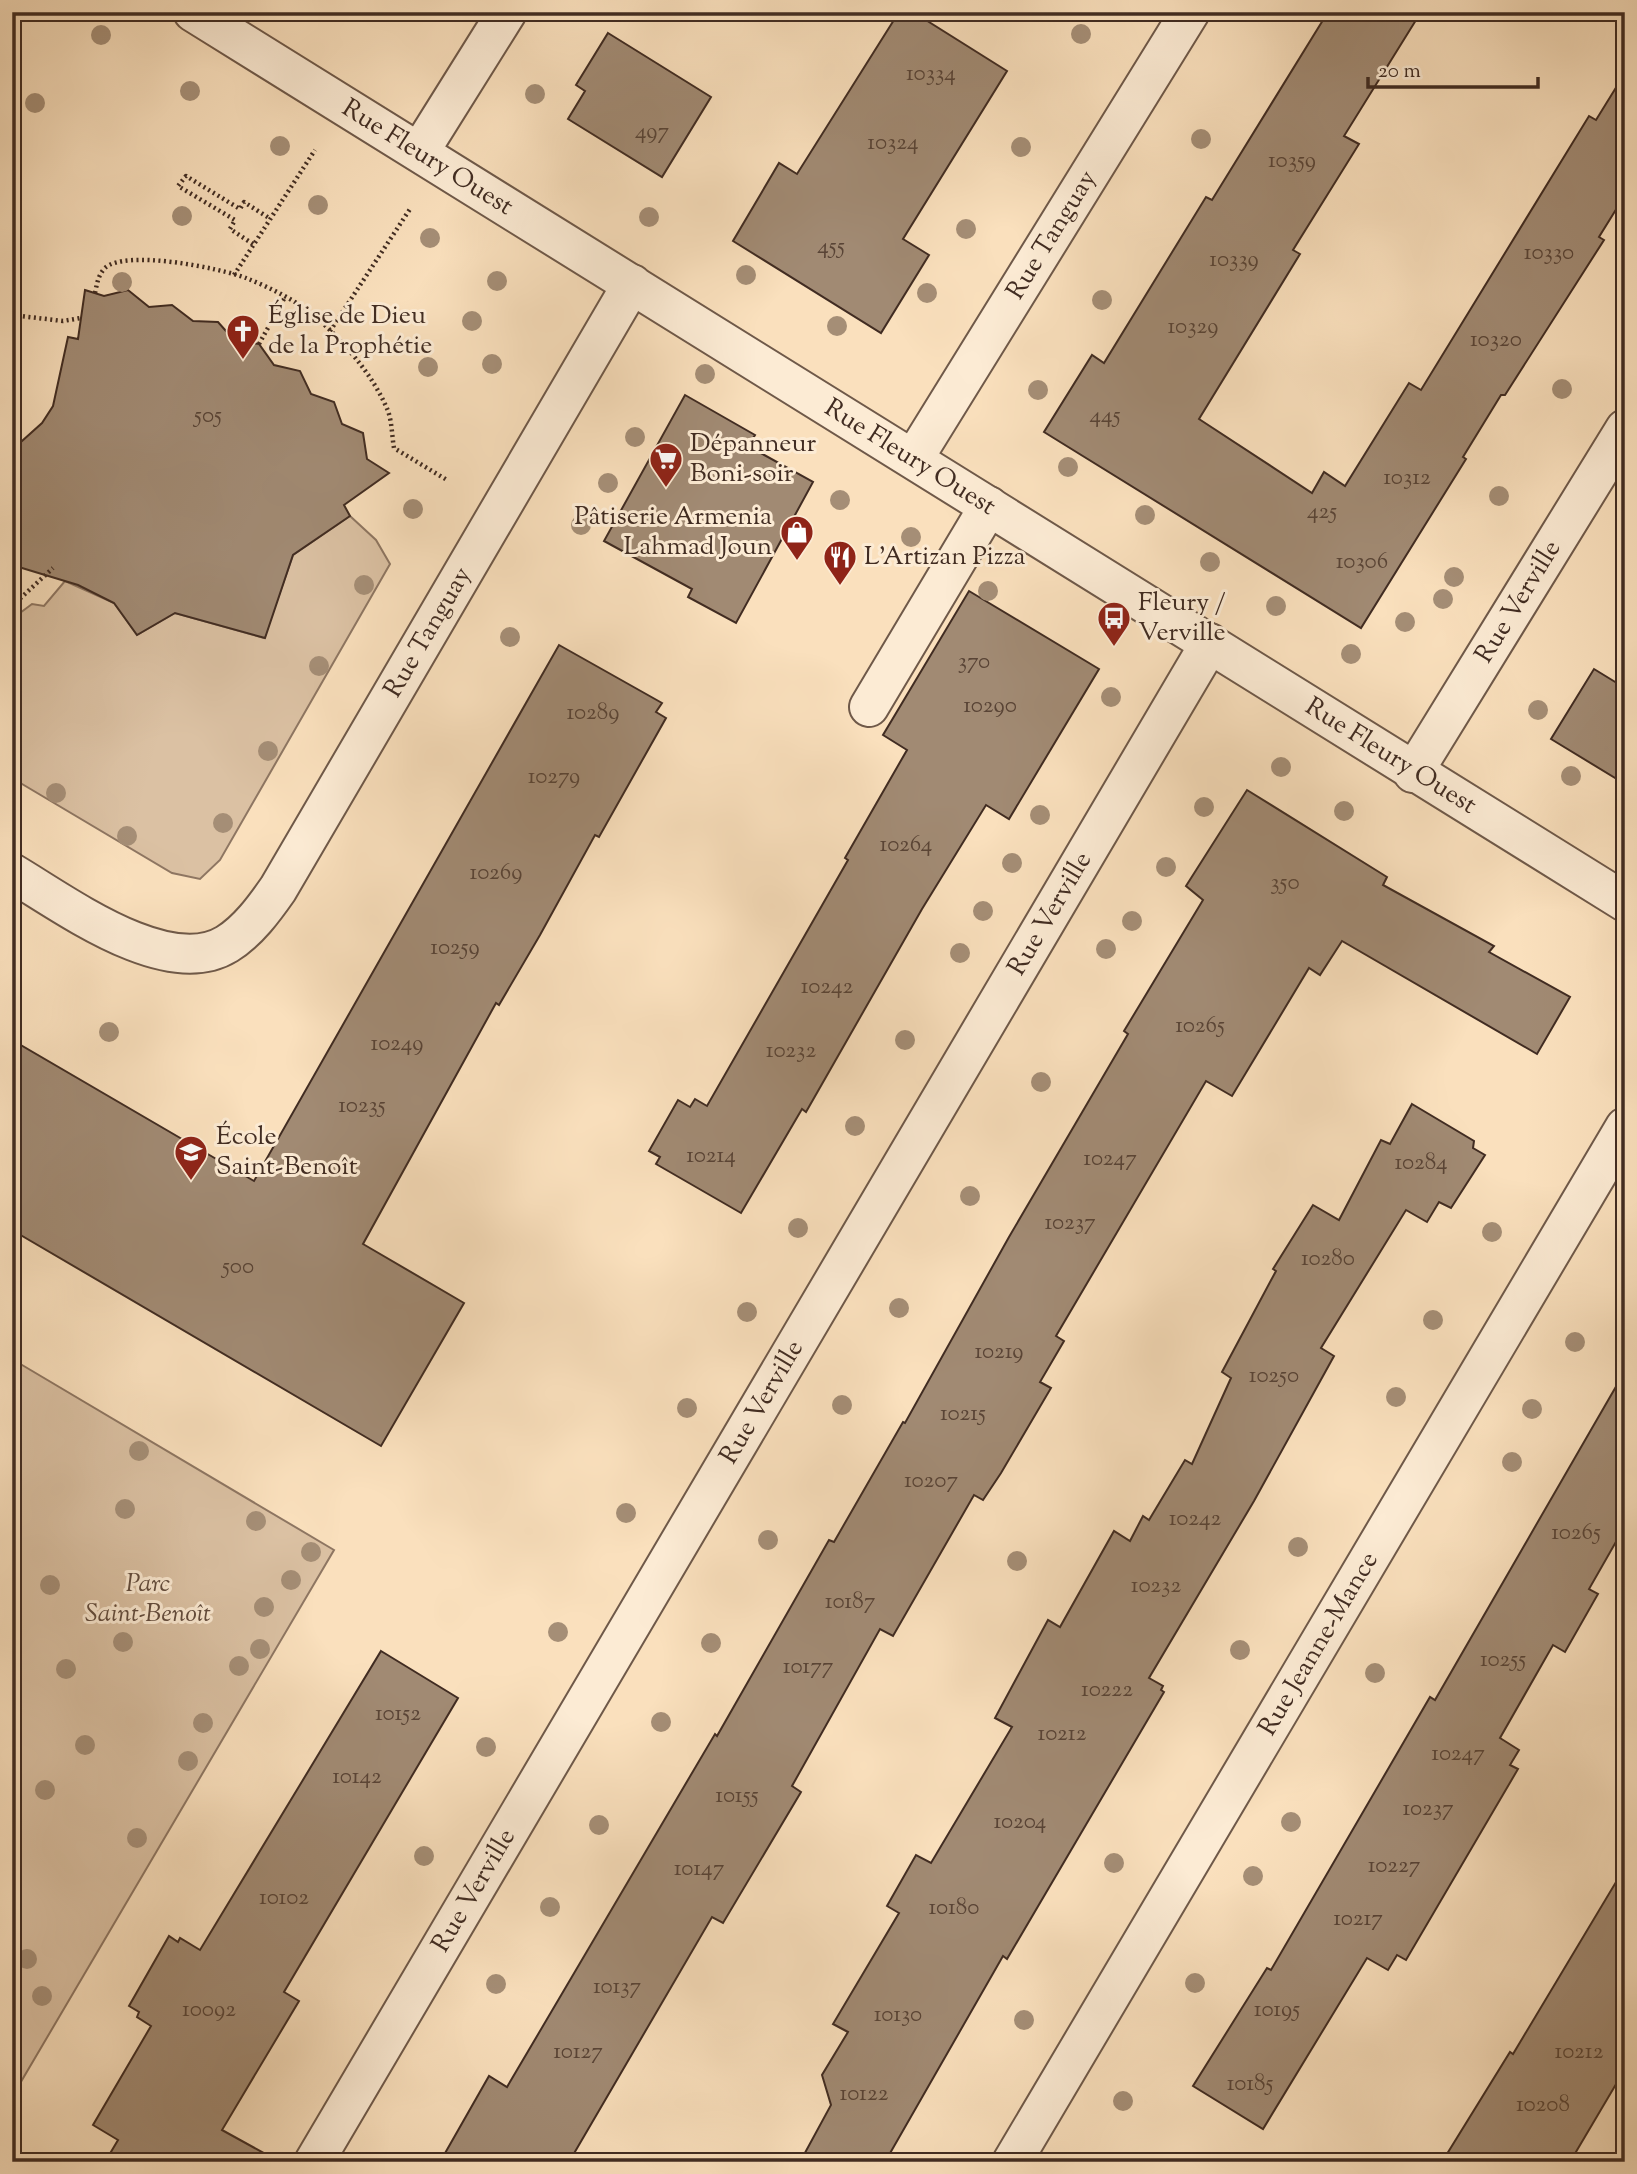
<svg xmlns="http://www.w3.org/2000/svg" width="1637" height="2174" font-family="'Sorts Mill Goudy',serif">
	<style>
		.green { fill: #dbc1a3; stroke: #8e7662; stroke-width: 2 }
		.building { fill: #a18a73; stroke: #412c22; stroke-width: 2 }
		.lines { fill: none; stroke-linecap: round; stroke-linejoin: round }
		.minor-casing { stroke: #6f5949; stroke-width: 42 }
		.path { stroke: #412c22; stroke-width: 4.5; stroke-dasharray: 2 3.5; stroke-linecap: butt }
		.minor { stroke: #fcebd4; stroke-width: 38 }
		.tree { fill: #a58e76 }
		.labels { text-anchor: middle; dominant-baseline: central; stroke-width: 6; stroke-linejoin: round; paint-order: stroke }
		.number-label { font-size: 23px; fill: #594436 }
		.street-label { font-size: 26px; fill: #412c22; stroke: #fcebd4 }
		.poi-label { font-size: 26px; fill: #412c22; stroke: #fcebd4; text-anchor: start }
		.park-label { font-size: 26px; font-style: italic; fill: #604a3c; stroke: #fcebd4 }
	</style>
	<rect width="100%" height="100%" fill="#fae0bd"/>
	<filter id="stains"><feTurbulence type="fractalNoise" baseFrequency=".00286" numOctaves="4"/><feColorMatrix values="0 0 0 0 .2 0 0 0 0 .09 0 0 0 0 .02 0 0 0 .5 -.17"/></filter>
	<radialGradient id="worn" r=".72"><stop offset=".6" stop-color="#630" stop-opacity="0"/><stop offset="1" stop-color="#630" stop-opacity=".3"/></radialGradient>
	<!-- green -->
	<g class="green">
		<path d="M 350,516 L 376,540 L 390,564 L 220,860 L 200,879 L 172,873 L 12,778 L 12,619 L 32,604 L 44,606 L 65,581 L 114,603 L 137,635 L 175,613 L 264,638 L 293,555 Z"/>
		<path d="M 12,1359 L 334,1550 L 12,2097 Z"/>
	</g>
	<!-- building -->
	<g class="building">
		<path d="M 899,12 L 913,12 L 1007,71 L 903,239 L 929,255 L 881,333 L 733,241 L 779,163 L 797,174 Z"/>
		<path d="M 1328,12 L 1421,12 L 1344,136 L 1359,144 L 1293,250 L 1300,254 L 1199,419 L 1312,493 L 1324,472 L 1345,486 L 1409,383 L 1421,390 L 1589,116 L 1596,120 L 1625,73 L 1625,195 L 1599,237 L 1604,240 L 1505,395 L 1501,395 L 1463,457 L 1466,459 L 1361,628 L 1044,432 L 1092,355 L 1104,363 L 1206,197 L 1212,200 Z"/>
		<path d="M 608,33 L 711,97 L 662,177 L 568,119 L 585,91 L 576,85 Z"/>
		<path d="M 85,290 L 104,296 L 128,290 L 149,307 L 172,305 L 193,321 L 218,322 L 234,340 L 259,344 L 274,365 L 300,371 L 311,394 L 334,402 L 342,424 L 363,433 L 367,459 L 389,473 L 344,505 L 350,516 L 293,555 L 265,638 L 175,613 L 137,635 L 114,603 L 78,585 L 12,565 L 12,450 L 42,423 L 53,406 L 68,337 L 78,339 Z"/>
		<path d="M 685,395 L 755,435 L 748,446 L 813,482 L 736,623 L 688,597 L 692,589 L 604,541 Z"/>
		<path d="M 969,591 L 1099,669 L 1009,819 L 986,805 L 922,909 L 806,1112 L 802,1109 L 741,1213 L 656,1164 L 660,1157 L 649,1151 L 678,1100 L 690,1107 L 695,1099 L 707,1106 L 848,860 L 845,858 L 907,750 L 883,735 Z"/>
		<path d="M 559,645 L 662,703 L 656,712 L 666,718 L 599,837 L 595,835 L 540,935 L 499,1005 L 496,1003 L 363,1244 L 464,1303 L 381,1446 L 12,1230 L 12,1040 L 254,1181 Z"/>
		<path d="M 1594,669 L 1625,688 L 1625,784 L 1551,739 Z"/>
		<path d="M 1247,790 L 1387,877 L 1383,885 L 1494,946 L 1489,952 L 1570,997 L 1537,1054 L 1342,941 L 1320,975 L 1309,968 L 1232,1096 L 1206,1081 L 1056,1336 L 1064,1341 L 1040,1382 L 1051,1388 L 1001,1473 L 983,1500 L 974,1495 L 893,1636 L 880,1629 L 792,1786 L 801,1792 L 723,1923 L 712,1917 L 569,2162 L 440,2162 L 489,2076 L 507,2087 L 715,1734 L 717,1736 L 829,1540 L 834,1542 L 903,1422 L 905,1423 L 1009,1237 L 1128,1034 L 1124,1031 L 1203,900 L 1186,886 Z"/>
		<path d="M 1412,1104 L 1474,1141 L 1473,1148 L 1485,1155 L 1451,1208 L 1439,1202 L 1427,1222 L 1406,1210 L 1321,1348 L 1334,1356 L 1254,1501 L 1149,1678 L 1163,1686 L 1161,1690 L 1164,1692 L 1007,1959 L 1003,1956 L 885,2162 L 800,2162 L 831,2105 L 822,2075 L 848,2032 L 833,2024 L 899,1913 L 887,1906 L 916,1855 L 931,1863 L 1012,1727 L 995,1718 L 1048,1620 L 1060,1627 L 1114,1531 L 1130,1541 L 1143,1516 L 1149,1520 L 1185,1460 L 1192,1464 L 1231,1378 L 1222,1372 L 1276,1271 L 1273,1269 L 1313,1205 L 1339,1220 L 1381,1140 L 1390,1144 Z"/>
		<path d="M 1625,1371 L 1625,1526 L 1589,1589 L 1598,1594 L 1565,1652 L 1553,1645 L 1500,1738 L 1519,1750 L 1510,1765 L 1518,1769 L 1406,1960 L 1397,1955 L 1388,1970 L 1367,1958 L 1263,2129 L 1193,2086 L 1267,1968 L 1271,1970 L 1430,1697 L 1435,1700 Z"/>
		<path d="M 381,1651 L 458,1698 L 284,1992 L 299,2001 L 222,2130 L 280,2162 L 105,2162 L 118,2140 L 93,2125 L 151,2026 L 137,2017 L 139,2012 L 129,2006 L 169,1936 L 178,1942 L 180,1938 L 200,1950 Z"/>
		<path d="M 1625,1867 L 1625,2069 L 1570,2162 L 1442,2162 L 1510,2052 L 1513,2054 Z"/>
	</g>
	<g class="lines">
		<defs>
			<g id="minor">
				<path id="s1" d="M 193,12 L 1625,902"/>
				<path d="M 420,151 L 507,12"/>
				<path id="s2" d="M 914,458 L 1190,12"/>
				<path d="M 869,707 L 989,506"/>
				<path id="s3" d="M 1413,773 L 1625,429"/>
				<path id="s4" d="M 12,873 C 63,903 167,981 227,944 C 248,931 264,909 278,889 L 632,284"/>
				<path id="s5" d="M 314,2162 L 1210,643"/>
				<path id="s6" d="M 1012,2162 L 1625,1127"/>
			</g>
		</defs>
		<!-- minor casing -->
		<use href="#minor" class="minor-casing"/>
		<!-- path -->
		<g class="path">
			<path d="M 253,244 L 230,229 L 235,220 L 178,186 L 186,176 L 240,209 L 244,202 L 269,218"/>
			<path d="M 234,275 L 315,150"/>
			<path d="M 95,293 C 97,284 98,275 105,268 C 125,249 220,268 246,278 C 269,287 297,301 316,317 C 344,342 374,376 388,411 C 392,422 392,437 394,448 L 447,480"/>
			<path d="M 12,315 L 63,321 L 81,318"/>
			<path d="M 330,331 L 410,209"/>
			<path d="M 259,344 L 285,297"/>
			<path d="M 12,606 L 53,568"/>
		</g>
		<!-- minor -->
		<use href="#minor" class="minor"/>
	</g>
	<!-- trees -->
	<g class="tree">
		<circle cx="1081" cy="34" r="10"/>
		<circle cx="101" cy="35" r="10"/>
		<circle cx="190" cy="91" r="10"/>
		<circle cx="535" cy="94" r="10"/>
		<circle cx="35" cy="103" r="10"/>
		<circle cx="1201" cy="139" r="10"/>
		<circle cx="280" cy="146" r="10"/>
		<circle cx="1021" cy="147" r="10"/>
		<circle cx="318" cy="205" r="10"/>
		<circle cx="182" cy="216" r="10"/>
		<circle cx="649" cy="217" r="10"/>
		<circle cx="966" cy="229" r="10"/>
		<circle cx="430" cy="238" r="10"/>
		<circle cx="746" cy="275" r="10"/>
		<circle cx="497" cy="281" r="10"/>
		<circle cx="122" cy="282" r="10"/>
		<circle cx="927" cy="293" r="10"/>
		<circle cx="1102" cy="300" r="10"/>
		<circle cx="472" cy="321" r="10"/>
		<circle cx="837" cy="326" r="10"/>
		<circle cx="492" cy="364" r="10"/>
		<circle cx="428" cy="367" r="10"/>
		<circle cx="705" cy="374" r="10"/>
		<circle cx="1562" cy="389" r="10"/>
		<circle cx="1038" cy="390" r="10"/>
		<circle cx="635" cy="437" r="10"/>
		<circle cx="1068" cy="467" r="10"/>
		<circle cx="608" cy="483" r="10"/>
		<circle cx="1499" cy="496" r="10"/>
		<circle cx="840" cy="500" r="10"/>
		<circle cx="413" cy="509" r="10"/>
		<circle cx="1145" cy="515" r="10"/>
		<circle cx="581" cy="525" r="10"/>
		<circle cx="911" cy="537" r="10"/>
		<circle cx="1210" cy="562" r="10"/>
		<circle cx="1454" cy="577" r="10"/>
		<circle cx="364" cy="585" r="10"/>
		<circle cx="988" cy="591" r="10"/>
		<circle cx="1443" cy="599" r="10"/>
		<circle cx="1276" cy="606" r="10"/>
		<circle cx="1405" cy="622" r="10"/>
		<circle cx="510" cy="637" r="10"/>
		<circle cx="1351" cy="654" r="10"/>
		<circle cx="319" cy="666" r="10"/>
		<circle cx="1111" cy="697" r="10"/>
		<circle cx="1538" cy="710" r="10"/>
		<circle cx="268" cy="751" r="10"/>
		<circle cx="1281" cy="767" r="10"/>
		<circle cx="1571" cy="776" r="10"/>
		<circle cx="56" cy="793" r="10"/>
		<circle cx="1204" cy="807" r="10"/>
		<circle cx="1344" cy="811" r="10"/>
		<circle cx="1040" cy="815" r="10"/>
		<circle cx="223" cy="823" r="10"/>
		<circle cx="127" cy="836" r="10"/>
		<circle cx="1012" cy="863" r="10"/>
		<circle cx="1166" cy="867" r="10"/>
		<circle cx="983" cy="911" r="10"/>
		<circle cx="1132" cy="921" r="10"/>
		<circle cx="1106" cy="949" r="10"/>
		<circle cx="960" cy="953" r="10"/>
		<circle cx="109" cy="1032" r="10"/>
		<circle cx="905" cy="1040" r="10"/>
		<circle cx="1041" cy="1082" r="10"/>
		<circle cx="855" cy="1126" r="10"/>
		<circle cx="970" cy="1196" r="10"/>
		<circle cx="798" cy="1228" r="10"/>
		<circle cx="1492" cy="1232" r="10"/>
		<circle cx="899" cy="1308" r="10"/>
		<circle cx="747" cy="1312" r="10"/>
		<circle cx="1433" cy="1320" r="10"/>
		<circle cx="1575" cy="1342" r="10"/>
		<circle cx="1396" cy="1397" r="10"/>
		<circle cx="842" cy="1405" r="10"/>
		<circle cx="687" cy="1408" r="10"/>
		<circle cx="1532" cy="1409" r="10"/>
		<circle cx="139" cy="1451" r="10"/>
		<circle cx="1512" cy="1462" r="10"/>
		<circle cx="125" cy="1509" r="10"/>
		<circle cx="626" cy="1513" r="10"/>
		<circle cx="256" cy="1521" r="10"/>
		<circle cx="768" cy="1540" r="10"/>
		<circle cx="1298" cy="1547" r="10"/>
		<circle cx="311" cy="1552" r="10"/>
		<circle cx="1017" cy="1561" r="10"/>
		<circle cx="291" cy="1580" r="10"/>
		<circle cx="50" cy="1585" r="10"/>
		<circle cx="264" cy="1607" r="10"/>
		<circle cx="558" cy="1632" r="10"/>
		<circle cx="123" cy="1642" r="10"/>
		<circle cx="711" cy="1643" r="10"/>
		<circle cx="260" cy="1649" r="10"/>
		<circle cx="1240" cy="1650" r="10"/>
		<circle cx="239" cy="1666" r="10"/>
		<circle cx="66" cy="1669" r="10"/>
		<circle cx="1375" cy="1673" r="10"/>
		<circle cx="661" cy="1722" r="10"/>
		<circle cx="203" cy="1723" r="10"/>
		<circle cx="85" cy="1745" r="10"/>
		<circle cx="486" cy="1747" r="10"/>
		<circle cx="188" cy="1761" r="10"/>
		<circle cx="45" cy="1790" r="10"/>
		<circle cx="1291" cy="1822" r="10"/>
		<circle cx="599" cy="1825" r="10"/>
		<circle cx="137" cy="1838" r="10"/>
		<circle cx="424" cy="1856" r="10"/>
		<circle cx="1114" cy="1863" r="10"/>
		<circle cx="1253" cy="1876" r="10"/>
		<circle cx="550" cy="1907" r="10"/>
		<circle cx="27" cy="1959" r="10"/>
		<circle cx="1195" cy="1983" r="10"/>
		<circle cx="496" cy="1984" r="10"/>
		<circle cx="42" cy="1996" r="10"/>
		<circle cx="1024" cy="2020" r="10"/>
		<circle cx="1123" cy="2101" r="10"/>
	</g>
	<!-- icons -->
	<defs>
		<symbol id="church-pin" viewBox="-11 -11 22 30"><path d="M0 17L-7.5 6A9.5 9.5 0 1 1 7.5 6Z" fill="#8f2418" stroke="#fcebd4"/><path d="M-1.2-6h2.4v3.5h3.3v2.4h-3.3V6h-2.4V-.1h-3.3v-2.4h3.3Z" fill="#fff"/></symbol>
		<symbol id="supermarket-pin" viewBox="-11 -11 22 30"><path d="M0 17L-7.5 6A9.5 9.5 0 1 1 7.5 6Z" fill="#8f2418" stroke="#fcebd4"/><path d="M-6-5.5h2.5l.6 2H6L4.5 2H-2.5L-4.4-4H-6ZM-1.5 3.2a1.3 1.3 0 1 0 .1 0ZM3 3.2a1.3 1.3 0 1 0 .1 0Z" fill="#fff"/></symbol>
		<symbol id="shop-pin" viewBox="-11 -11 22 30"><path d="M0 17L-7.5 6A9.5 9.5 0 1 1 7.5 6Z" fill="#8f2418" stroke="#fcebd4"/><path d="M-5-2.5h2.3a2.7 3.5 0 0 1 5.4 0H5L5.5 6h-11ZM-1.5-2.5h3a1.5 2.3 0 0 0-3 0Z" fill="#fff"/></symbol>
		<symbol id="restaurant-pin" viewBox="-11 -11 22 30"><path d="M0 17L-7.5 6A9.5 9.5 0 1 1 7.5 6Z" fill="#8f2418" stroke="#fcebd4"/><path d="M-5-6h1v4h1v-4h1v4h1v-4h1v5L-1.5 .5V6h-2V.5L-5-1ZM5-6V6H3V1.5H1.5Q1.5-4 5-6Z" fill="#fff"/></symbol>
		<symbol id="bus-pin" viewBox="-11 -11 22 30"><path d="M0 17L-7.5 6A9.5 9.5 0 1 1 7.5 6Z" fill="#8f2418" stroke="#fcebd4"/><path d="M-5-6H5V4H4V6H2V4H-2V6H-4V4H-5ZM-3.5-4V0h7V-4ZM-3.5 1.2v1.5H-2V1.2ZM2 1.2v1.5H3.5V1.2Z" fill="#fff"/></symbol>
		<symbol id="school-pin" viewBox="-11 -11 22 30"><path d="M0 17L-7.5 6A9.5 9.5 0 1 1 7.5 6Z" fill="#8f2418" stroke="#fcebd4"/><path d="M0-5L7-2L0 1L-7-2ZM-4 1L0 2.5L4 1V4Q0 6-4 4Z" fill="#fff"/></symbol>
	</defs>
	<g fill-rule="evenodd">
		<use href="#church-pin" x="224" y="312" width="38" height="52"/>
		<use href="#supermarket-pin" x="647" y="440" width="38" height="52"/>
		<use href="#shop-pin" x="778" y="513" width="38" height="52"/>
		<use href="#restaurant-pin" x="821" y="538" width="38" height="52"/>
		<use href="#bus-pin" x="1095" y="599" width="38" height="52"/>
		<use href="#school-pin" x="172" y="1133" width="38" height="52"/>
	</g>
	<g class="labels">
		<!-- number labels -->
		<g class="number-label">
			<text x="931" y="74">10334</text>
			<text x="652" y="132">497</text>
			<text x="893" y="143">10324</text>
			<text x="1292" y="161">10359</text>
			<text x="831" y="247">455</text>
			<text x="1549" y="253">10330</text>
			<text x="1234" y="260">10339</text>
			<text x="1193" y="327">10329</text>
			<text x="1496" y="340">10320</text>
			<text x="208" y="416">505</text>
			<text x="1105" y="416">445</text>
			<text x="1407" y="478">10312</text>
			<text x="1322" y="512">425</text>
			<text x="1362" y="562">10306</text>
			<text x="974" y="662">370</text>
			<text x="990" y="706">10290</text>
			<text x="593" y="713">10289</text>
			<text x="554" y="777">10279</text>
			<text x="906" y="845">10264</text>
			<text x="496" y="873">10269</text>
			<text x="1285" y="883">350</text>
			<text x="455" y="948">10259</text>
			<text x="827" y="987">10242</text>
			<text x="1200" y="1026">10265</text>
			<text x="397" y="1044">10249</text>
			<text x="791" y="1051">10232</text>
			<text x="362" y="1106">10235</text>
			<text x="711" y="1156">10214</text>
			<text x="1110" y="1159">10247</text>
			<text x="1421" y="1163">10284</text>
			<text x="1070" y="1223">10237</text>
			<text x="1328" y="1259">10280</text>
			<text x="238" y="1267">500</text>
			<text x="999" y="1352">10219</text>
			<text x="1274" y="1376">10250</text>
			<text x="963" y="1414">10215</text>
			<text x="931" y="1481">10207</text>
			<text x="1195" y="1519">10242</text>
			<text x="1576" y="1533">10265</text>
			<text x="1156" y="1586">10232</text>
			<text x="850" y="1602">10187</text>
			<text x="1503" y="1660">10255</text>
			<text x="808" y="1667">10177</text>
			<text x="1107" y="1690">10222</text>
			<text x="398" y="1714">10152</text>
			<text x="1062" y="1734">10212</text>
			<text x="1458" y="1754">10247</text>
			<text x="357" y="1777">10142</text>
			<text x="737" y="1796">10155</text>
			<text x="1428" y="1809">10237</text>
			<text x="1020" y="1822">10204</text>
			<text x="1394" y="1866">10227</text>
			<text x="699" y="1869">10147</text>
			<text x="284" y="1898">10102</text>
			<text x="954" y="1908">10180</text>
			<text x="1358" y="1919">10217</text>
			<text x="617" y="1987">10137</text>
			<text x="209" y="2010">10092</text>
			<text x="1277" y="2010">10195</text>
			<text x="898" y="2015">10130</text>
			<text x="578" y="2052">10127</text>
			<text x="1579" y="2052">10212</text>
			<text x="1250" y="2084">10185</text>
			<text x="864" y="2094">10122</text>
			<text x="1543" y="2105">10208</text>
		</g>
		<!-- street labels -->
		<g class="street-label">
			<text stroke="none"><textPath href="#s1" startOffset="276">Rue Fleury Ouest</textPath></text>
			<text stroke="none"><textPath href="#s2" startOffset="262">Rue Tanguay</textPath></text>
			<text stroke="none"><textPath href="#s1" startOffset="844">Rue Fleury Ouest</textPath></text>
			<text stroke="none"><textPath href="#s3" startOffset="201">Rue Verville</textPath></text>
			<text stroke="none"><textPath href="#s4" startOffset="609">Rue Tanguay</textPath></text>
			<text stroke="none"><textPath href="#s1" startOffset="1410">Rue Fleury Ouest</textPath></text>
			<text stroke="none"><textPath href="#s5" startOffset="1449">Rue Verville</textPath></text>
			<text stroke="none"><textPath href="#s5" startOffset="882">Rue Verville</textPath></text>
			<text stroke="none"><textPath href="#s6" startOffset="602">Rue Jeanne-Mance</textPath></text>
			<text stroke="none"><textPath href="#s5" startOffset="315">Rue Verville</textPath></text>
		</g>
		<!-- poi labels -->
		<g class="poi-label">
			<text x="268" y="316">Église de Dieu<tspan x="268" dy="30">de la Prophétie</tspan></text>
			<text x="690" y="444">Dépanneur<tspan x="690" dy="30">Boni-soir</tspan></text>
			<text x="772" y="517" text-anchor="end">Pâtiserie Armenia<tspan x="772" dy="30">Lahmad Joun</tspan></text>
			<text x="864" y="557">L'Artizan Pizza</text>
			<text x="1138" y="603">Fleury /<tspan x="1138" dy="30">Verville</tspan></text>
			<text x="216" y="1137">École<tspan x="216" dy="30">Saint-Benoît</tspan></text>
		</g>
		<!-- park labels -->
		<g class="park-label">
			<text x="148" y="1584">Parc<tspan x="148" dy="30">Saint-Benoît</tspan></text>
		</g>
	</g>
	<!-- margin -->
	<rect width="1637" height="2174" fill="none" stroke="#fae0bd" stroke-width="42"/>
	<rect x="14" y="14" width="1609" height="2146" fill="none" stroke="#412c22" stroke-width="3.5"/>
	<rect x="21" y="21" width="1595" height="2132" fill="none" stroke="#412c22" stroke-width="2"/>
	<!-- scale -->
	<path d="M1368 77v10h170v-10" fill="none" stroke="#412c22" stroke-width="3.5"/>
	<text x="1378" y="77" font-size="21" fill="#412c22" stroke="#fcebd4" stroke-width="5" paint-order="stroke">20 m</text>
	<rect width="100%" height="100%" filter="url(#stains)"/>
	<rect width="100%" height="100%" fill="url(#worn)"/>
</svg>
